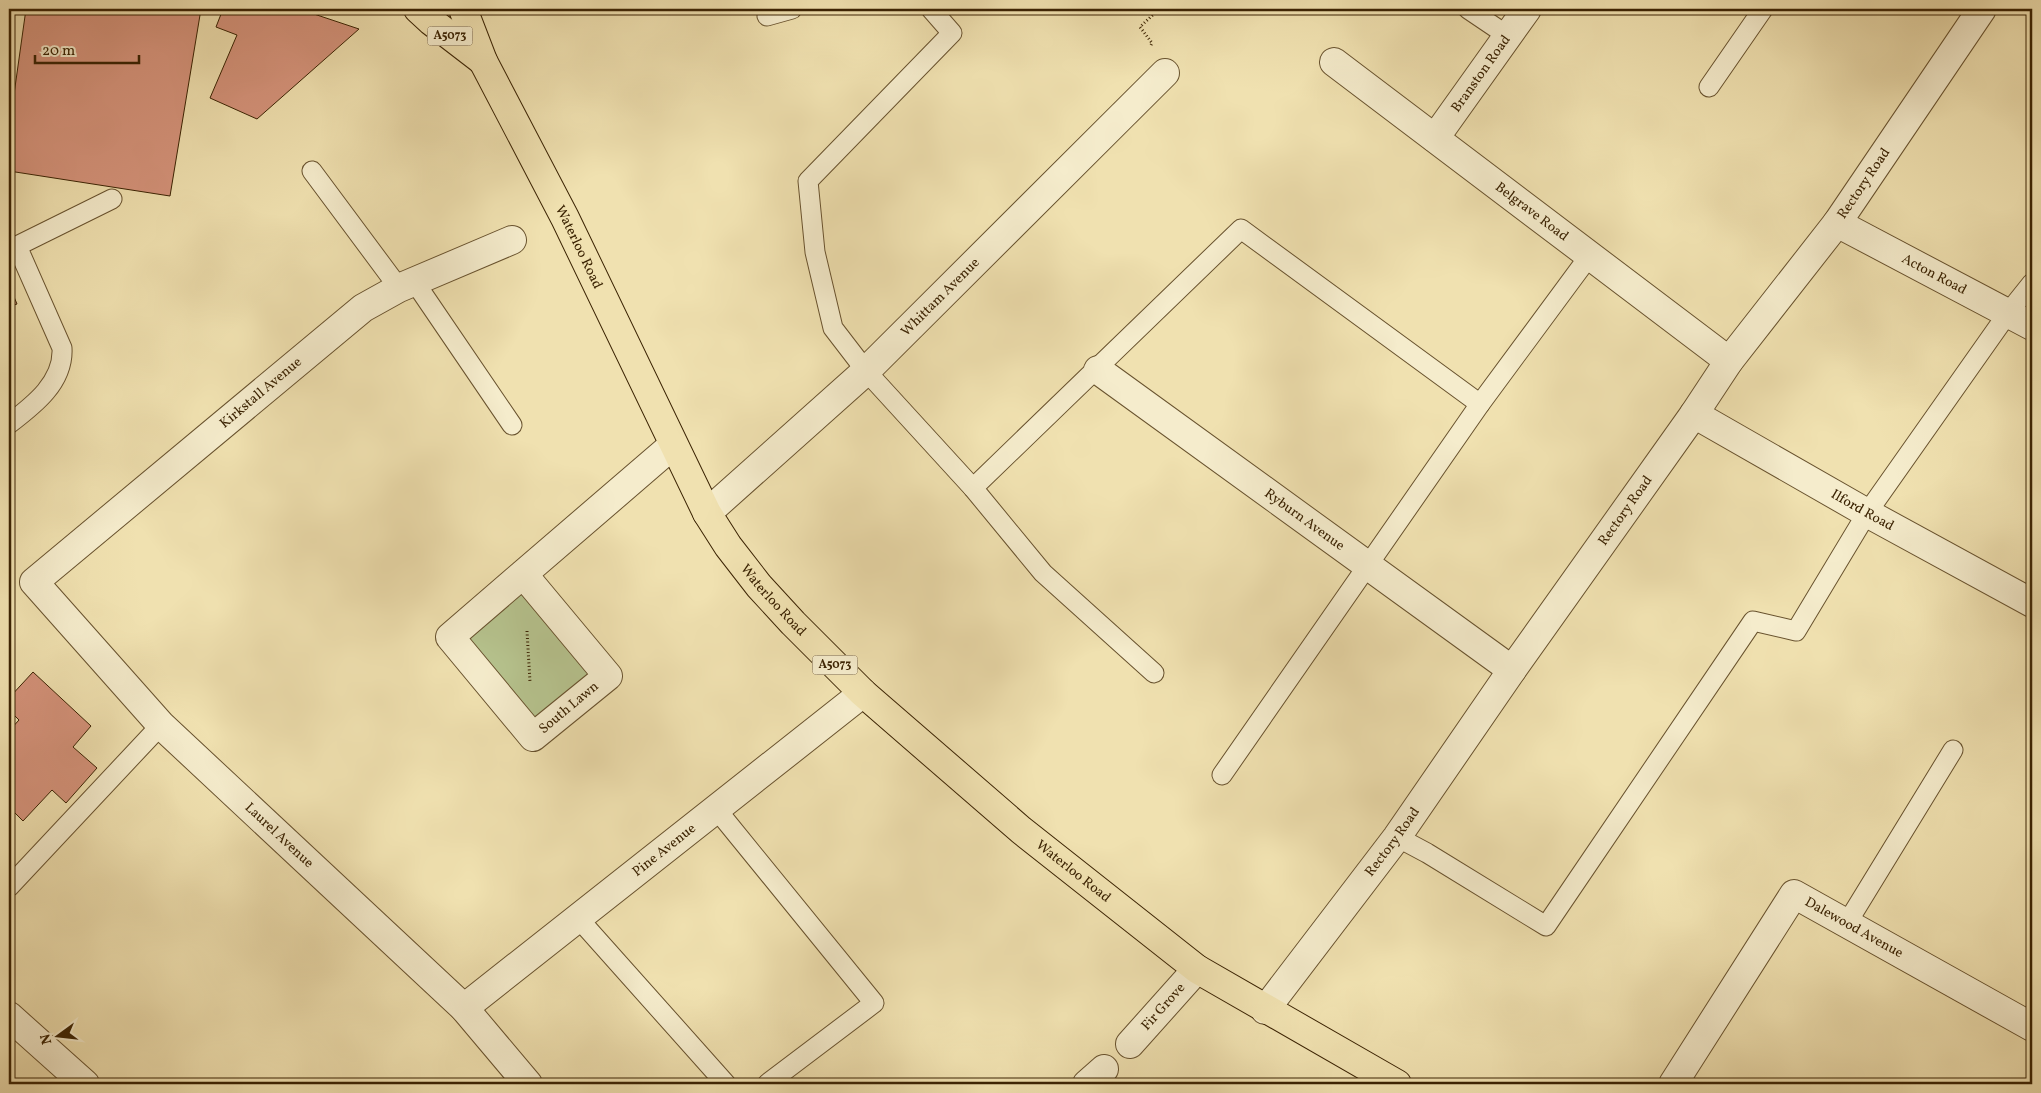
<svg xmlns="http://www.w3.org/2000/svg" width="2041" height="1093" font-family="Vollkorn,serif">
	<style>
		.green { fill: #b6c38e; stroke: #787348 }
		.building { fill: #d5937b; stroke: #3b2303 }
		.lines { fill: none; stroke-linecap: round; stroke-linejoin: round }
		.service-casing { stroke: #68522e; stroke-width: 21 }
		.minor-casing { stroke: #68522e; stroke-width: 30 }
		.trunk-casing { stroke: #3b2303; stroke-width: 30 }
		.path { stroke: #3b2303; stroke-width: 3; stroke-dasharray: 1 2.5; stroke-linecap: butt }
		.service { stroke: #f5eccc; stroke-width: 19 }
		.minor { stroke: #f5eccc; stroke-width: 28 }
		.trunk { stroke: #f0e1b0; stroke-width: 28 }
		.labels { text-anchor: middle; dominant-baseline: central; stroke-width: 4; stroke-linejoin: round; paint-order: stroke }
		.shield { fill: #f5eccc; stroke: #735f3f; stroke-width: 1 }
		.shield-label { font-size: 12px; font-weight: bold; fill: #3b2303 }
		.street-label { font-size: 14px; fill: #3b2303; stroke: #f5eccc }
	</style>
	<rect width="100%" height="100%" fill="#f0e1b0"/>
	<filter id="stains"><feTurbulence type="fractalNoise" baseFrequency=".004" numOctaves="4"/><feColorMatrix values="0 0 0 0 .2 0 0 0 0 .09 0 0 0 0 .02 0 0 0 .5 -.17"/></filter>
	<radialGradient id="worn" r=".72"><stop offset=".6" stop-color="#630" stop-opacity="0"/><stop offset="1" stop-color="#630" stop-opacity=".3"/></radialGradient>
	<!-- green -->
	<path class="green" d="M 523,574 L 608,676 L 533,737 L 450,637 Z"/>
	<!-- building -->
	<g class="building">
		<path d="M 26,9 L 201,9 L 170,196 L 9,171 L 9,130 Z"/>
		<path d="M 223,9 L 299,9 L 359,29 L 257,119 L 210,98 L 237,35 L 216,27 Z"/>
		<path d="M 9,285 L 17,304 L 9,307 Z"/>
		<path d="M 33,672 L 91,726 L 73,747 L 97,768 L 66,803 L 52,790 L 23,821 L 9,807 L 9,774 L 14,767 L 9,762 L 9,731 L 19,720 L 9,710 L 9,698 Z"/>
	</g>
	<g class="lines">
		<defs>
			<g id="service">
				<path d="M 931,9 L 952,33 L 808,181 L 815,252 L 833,328 L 866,371 L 973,488 L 1043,573 L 1154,673"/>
				<path d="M 1468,9 L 1508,36"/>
				<path d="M 767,16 L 792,9"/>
				<path d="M 1709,87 L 1763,9"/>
				<path d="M 312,171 L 399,288"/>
				<path d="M 414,281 L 512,425"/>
				<path d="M 9,424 C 34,405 64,382 62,348 L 17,246 L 112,199"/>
				<path d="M 973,488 L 1241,229 L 1480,404"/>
				<path d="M 1222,775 L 1480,404 L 1590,255"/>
				<path d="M 717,810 L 874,1003 L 767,1084"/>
				<path d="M 1397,837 L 1427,853 L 1546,926 L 1753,621 L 1796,631 L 1867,513 L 2008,313 L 2032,283"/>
				<path d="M 9,887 L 161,725"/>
				<path d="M 578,918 L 726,1084"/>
				<path d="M 1847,923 L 1953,750"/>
			</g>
			<g id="minor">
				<path id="s1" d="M 1334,62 L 1729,361"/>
				<path id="s2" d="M 1435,138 L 1527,9"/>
				<path id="s3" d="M 1837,223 L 2032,326"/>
				<path id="s4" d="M 512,240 L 399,288 L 363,308 L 34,582 L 161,725 L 464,1008 L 528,1084"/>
				<path id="s5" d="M 1098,370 L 1512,670"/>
				<path id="s6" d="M 1694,414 L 1867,513 L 2032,603"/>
				<path id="s7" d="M 707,513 L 866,371 L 1165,73"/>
				<path d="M 523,574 L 608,676 L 533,737 L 450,637 L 673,445"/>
				<path id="s8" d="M 464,1008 L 863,693"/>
				<path id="s9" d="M 1265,1010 L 1397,837 L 1512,670 L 1694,414 L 1729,361 L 1837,223 L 1982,9"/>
				<path d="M 9,1016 L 85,1084"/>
				<path id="s10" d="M 1130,1044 L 1197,969"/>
				<path d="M 1087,1084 L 1104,1069"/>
				<path id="s11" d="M 1673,1084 L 1794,894 L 2032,1027"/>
			</g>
			<g id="trunk">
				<path d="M 418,9 L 431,21 L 483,61"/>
				<path id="s12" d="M 463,9 L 483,61 L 565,218 L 707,513 L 728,546 L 759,586 L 793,623 L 863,693 L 1021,830 L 1197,969 L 1397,1084"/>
			</g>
		</defs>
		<!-- service casing -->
		<use href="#service" class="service-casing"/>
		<!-- minor casing -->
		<use href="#minor" class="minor-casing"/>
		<!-- trunk casing -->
		<use href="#trunk" class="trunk-casing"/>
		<!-- path -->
		<g class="path">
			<path d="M 1151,45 L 1152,43 L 1140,27 L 1159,9"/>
			<path d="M 527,631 L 530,682"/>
		</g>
		<!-- service -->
		<use href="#service" class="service"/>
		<!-- minor -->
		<use href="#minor" class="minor"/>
		<!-- trunk -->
		<use href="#trunk" class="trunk"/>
	</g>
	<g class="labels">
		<!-- shield labels -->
		<g class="shield">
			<rect x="427.5" y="26.5" width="45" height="19" rx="4"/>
			<rect x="812.5" y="655.5" width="45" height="19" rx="4"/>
		</g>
		<g class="shield-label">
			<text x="450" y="36">A5073</text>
			<text x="835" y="665">A5073</text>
		</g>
		<!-- street labels -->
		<g class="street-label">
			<text stroke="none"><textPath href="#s2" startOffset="79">Branston Road</textPath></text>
			<text stroke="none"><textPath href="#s9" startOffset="1021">Rectory Road</textPath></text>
			<text stroke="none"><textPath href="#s1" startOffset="248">Belgrave Road</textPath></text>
			<text stroke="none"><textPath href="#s12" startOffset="265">Waterloo Road</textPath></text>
			<text stroke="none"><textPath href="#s3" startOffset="110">Acton Road</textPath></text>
			<text stroke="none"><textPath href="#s7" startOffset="318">Whittam Avenue</textPath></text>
			<text transform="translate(261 393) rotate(-40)">Kirkstall Avenue</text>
			<text stroke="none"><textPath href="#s9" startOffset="616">Rectory Road</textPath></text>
			<text stroke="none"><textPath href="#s6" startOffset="194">Ilford Road</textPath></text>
			<text stroke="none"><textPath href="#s5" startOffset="255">Ryburn Avenue</textPath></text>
			<text stroke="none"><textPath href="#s12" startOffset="670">Waterloo Road</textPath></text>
			<text transform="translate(569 708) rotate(-40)">South Lawn</text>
			<text stroke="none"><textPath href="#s4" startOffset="945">Laurel Avenue</textPath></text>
			<text stroke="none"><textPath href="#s9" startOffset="211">Rectory Road</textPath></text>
			<text stroke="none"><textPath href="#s8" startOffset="255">Pine Avenue</textPath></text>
			<text stroke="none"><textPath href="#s12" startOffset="1075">Waterloo Road</textPath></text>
			<text stroke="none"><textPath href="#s11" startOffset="294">Dalewood Avenue</textPath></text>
			<text stroke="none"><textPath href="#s10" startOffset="50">Fir Grove</textPath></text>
		</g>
	</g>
	<!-- margin -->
	<rect width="2041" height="1093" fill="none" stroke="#f0e1b0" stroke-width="30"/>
	<rect x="10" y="10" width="2021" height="1073" fill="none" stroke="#3b2303" stroke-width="2.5"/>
	<rect x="15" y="15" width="2011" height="1063" fill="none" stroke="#3b2303"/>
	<!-- north arrow -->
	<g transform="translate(58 1036) rotate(255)" stroke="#f5eccc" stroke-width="4" paint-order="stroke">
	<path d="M0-4L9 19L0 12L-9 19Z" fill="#3b2303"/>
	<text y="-8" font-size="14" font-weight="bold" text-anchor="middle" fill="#3b2303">N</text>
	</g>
	<!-- scale -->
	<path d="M35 55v8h104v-8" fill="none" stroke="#3b2303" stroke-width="2.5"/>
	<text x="42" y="55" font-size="15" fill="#3b2303" stroke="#f5eccc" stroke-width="4" paint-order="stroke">20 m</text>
	<rect width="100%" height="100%" filter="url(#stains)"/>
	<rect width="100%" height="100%" fill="url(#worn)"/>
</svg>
